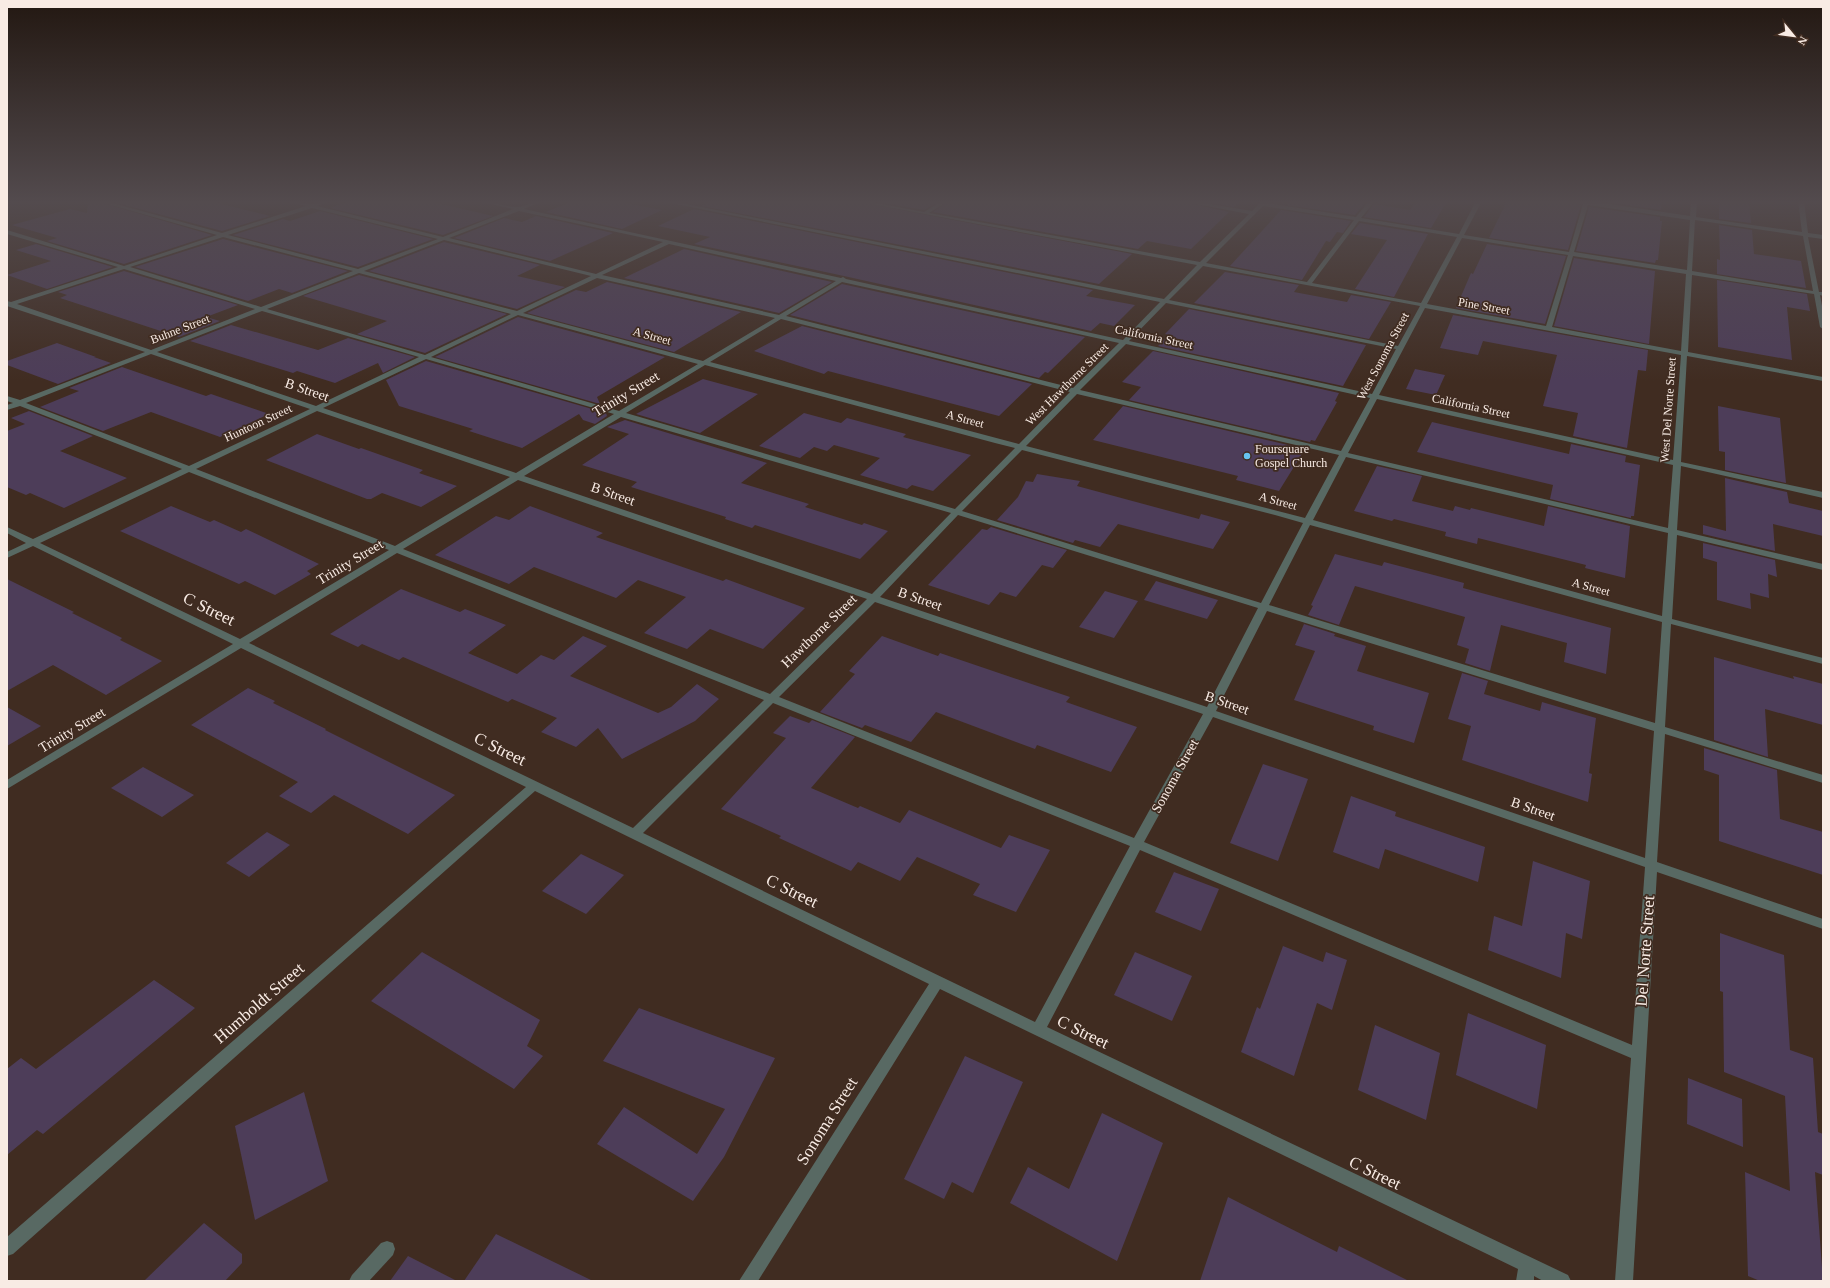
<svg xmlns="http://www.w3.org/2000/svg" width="1830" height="1288" font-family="Georgia,serif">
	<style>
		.building { fill: #4d3d59 }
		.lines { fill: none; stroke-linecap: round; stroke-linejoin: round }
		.minor { fill: #586963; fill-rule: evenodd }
		.poi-dot { fill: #67c4ef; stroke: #402c21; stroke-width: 1.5 }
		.labels { text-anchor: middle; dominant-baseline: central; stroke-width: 3.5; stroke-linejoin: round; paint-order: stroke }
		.far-street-label { font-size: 12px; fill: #f8ebe4; stroke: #402c21 }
		.far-poi-label { font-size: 12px; fill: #f8ebe4; stroke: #402c21; text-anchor: start }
		.street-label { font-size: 14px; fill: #f8ebe4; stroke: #402c21 }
		.near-street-label { font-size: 17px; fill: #f8ebe4; stroke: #402c21 }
	</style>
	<rect width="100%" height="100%" fill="#402c21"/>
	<!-- building -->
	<g class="building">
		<path d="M 88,201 L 96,201 L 212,235 L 124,264 L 47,241 L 57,238 L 12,225 L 70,209 L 87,213 Z"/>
		<path d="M 110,201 L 209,201 L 270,216 L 222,231 Z"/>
		<path d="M 350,201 L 428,201 L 493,216 L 443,235 L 330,208 Z"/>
		<path d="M 573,201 L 589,201 L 606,204 L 615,201 L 662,210 L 622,229 L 546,212 Z"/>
		<path d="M 712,201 L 854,201 L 1132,254 L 1099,284 L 702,206 Z"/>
		<path d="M 874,201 L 939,201 L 924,210 Z"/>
		<path d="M 949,201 L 1179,201 L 1229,212 L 1191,249 L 1147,241 L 1138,249 L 933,212 Z"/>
		<path d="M 1201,201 L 1240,201 L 1234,207 Z"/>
		<path d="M 1290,201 L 1351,201 L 1365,203 L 1355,215 L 1286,205 Z"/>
		<path d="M 1416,201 L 1447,201 L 1431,228 L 1364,217 L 1374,204 L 1410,210 Z"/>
		<path d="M 1507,201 L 1568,201 L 1581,205 L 1568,250 L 1489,238 Z"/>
		<path d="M 1600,201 L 1662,201 L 1661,210 Z"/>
		<path d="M 1719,201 L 1749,201 L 1751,223 L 1719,219 Z"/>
		<path d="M 1589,207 L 1660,217 L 1660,221 L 1662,221 L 1658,260 L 1656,260 L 1655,263 L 1576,251 Z"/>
		<path d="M 694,209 L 1093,290 L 1086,296 L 1135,305 L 1114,326 L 1100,323 L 1091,331 L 844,276 L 694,244 L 710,237 L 658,226 Z"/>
		<path d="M 1281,210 L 1351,221 L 1343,233 L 1337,232 L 1330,242 L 1326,241 L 1302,280 L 1230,266 Z"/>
		<path d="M 320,211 L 433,239 L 358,267 L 233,235 L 283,219 L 290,221 Z"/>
		<path d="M 536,216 L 613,233 L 550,261 L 454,238 L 504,218 L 522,222 Z"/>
		<path d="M 1360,223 L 1428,234 L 1394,297 L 1355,289 L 1387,240 L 1351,234 Z"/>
		<path d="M 1719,225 L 1752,230 L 1754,254 L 1801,261 L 1806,288 L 1717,274 L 1717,259 L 1720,260 Z"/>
		<path d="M 223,239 L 348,271 L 292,293 L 279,289 L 248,301 L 135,267 Z"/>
		<path d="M 444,242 L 540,265 L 517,276 L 565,287 L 517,309 L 369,271 Z"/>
		<path d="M 36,244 L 113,267 L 47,289 L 7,275 L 51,261 L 16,250 Z"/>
		<path d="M 1487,244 L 1566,256 L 1545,324 L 1456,308 L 1471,273 L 1473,274 Z"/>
		<path d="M 684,249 L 832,282 L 779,313 L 624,278 Z"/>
		<path d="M 1574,258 L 1655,271 L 1649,344 L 1554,326 Z"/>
		<path d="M 124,271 L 238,305 L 206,317 L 220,321 L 179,337 L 60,298 L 67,295 L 58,292 Z"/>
		<path d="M 1225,272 L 1299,285 L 1294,292 L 1347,302 L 1351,295 L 1391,302 L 1369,339 L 1194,303 Z"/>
		<path d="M 359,275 L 507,314 L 425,353 L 357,334 L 387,321 L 303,296 Z"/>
		<path d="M 1717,280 L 1807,294 L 1810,311 L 1787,307 L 1792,360 L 1718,347 Z"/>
		<path d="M 607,282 L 741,312 L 674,352 L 527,313 L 576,290 L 586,292 Z"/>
		<path d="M 842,284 L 1085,337 L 1048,373 L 1045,372 L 1039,378 L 790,315 Z"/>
		<path d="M 1189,309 L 1366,345 L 1343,386 L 1158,346 L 1169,335 L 1165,334 Z"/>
		<path d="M 1453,315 L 1648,350 L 1646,371 L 1638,370 L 1627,448 L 1573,436 L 1578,413 L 1543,406 L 1557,355 L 1483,341 L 1478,355 L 1440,348 Z"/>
		<path d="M 518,317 L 665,357 L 597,397 L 600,404 L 435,357 Z"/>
		<path d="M 231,325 L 318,350 L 348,338 L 415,357 L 383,373 L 378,363 L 335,383 L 297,371 L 293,373 L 190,341 Z"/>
		<path d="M 802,326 L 1032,384 L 999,416 L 828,371 L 824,374 L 754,351 Z"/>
		<path d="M 57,343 L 96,357 L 94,357 L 111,363 L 58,384 L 7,365 L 7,361 Z"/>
		<path d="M 1153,351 L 1339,393 L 1335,401 L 1337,402 L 1315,441 L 1311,440 L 1310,442 L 1129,400 L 1141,387 L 1122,382 Z"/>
		<path d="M 426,361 L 606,413 L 607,416 L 595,424 L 583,420 L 579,414 L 522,448 L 469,431 L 473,429 L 399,406 L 386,380 Z"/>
		<path d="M 122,367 L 206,396 L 211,394 L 269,414 L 220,437 L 151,412 L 103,431 L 40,407 L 79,391 L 69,388 Z"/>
		<path d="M 1415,369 L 1445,375 L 1436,395 L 1406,389 Z"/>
		<path d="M 703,379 L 758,394 L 700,433 L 636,414 Z"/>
		<path d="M 1123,406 L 1305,449 L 1279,491 L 1236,480 L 1238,476 L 1093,440 Z"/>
		<path d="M 1718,406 L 1780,418 L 1786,483 L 1725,470 L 1725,452 L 1719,451 Z"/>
		<path d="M 29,411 L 93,436 L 60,451 L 127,478 L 64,508 L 30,493 L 26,495 L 7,487 L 7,431 L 25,424 L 11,418 Z"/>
		<path d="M 804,413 L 841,423 L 847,418 L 906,434 L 903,437 L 971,455 L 933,491 L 912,485 L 907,489 L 860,475 L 880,458 L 834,445 L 827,451 L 814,447 L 800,458 L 759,446 Z"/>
		<path d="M 625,420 L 767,463 L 741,483 L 809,504 L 805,507 L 862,525 L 864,523 L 888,531 L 860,559 L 755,525 L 752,528 L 725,519 L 726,517 L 631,487 L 637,482 L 582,465 L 629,434 L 607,427 Z"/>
		<path d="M 1432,422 L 1569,454 L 1571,444 L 1626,456 L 1625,462 L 1640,465 L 1634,516 L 1631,516 L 1631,518 L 1550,499 L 1553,485 L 1417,452 Z"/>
		<path d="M 317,434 L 359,449 L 361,448 L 423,470 L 419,473 L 457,486 L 421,507 L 382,493 L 371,499 L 367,499 L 266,460 Z"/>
		<path d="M 1377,466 L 1422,476 L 1412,501 L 1453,511 L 1455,506 L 1470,510 L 1471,508 L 1544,526 L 1548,506 L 1630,526 L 1625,578 L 1585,568 L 1586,565 L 1478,538 L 1477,544 L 1445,536 L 1446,532 L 1394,519 L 1392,521 L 1354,511 Z"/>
		<path d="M 1037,474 L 1080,481 L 1077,486 L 1199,519 L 1201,514 L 1230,522 L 1213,549 L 1118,524 L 1100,547 L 1075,540 L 1073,543 L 997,520 L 1018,497 L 1026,481 L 1033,482 Z"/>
		<path d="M 1725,478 L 1787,492 L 1789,503 L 1823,511 L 1823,536 L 1773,524 L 1775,551 L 1703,534 L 1703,525 L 1726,531 Z"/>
		<path d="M 171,506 L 210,522 L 214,520 L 241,532 L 246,529 L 319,564 L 307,571 L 311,574 L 275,595 L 245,581 L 239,584 L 120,531 Z"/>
		<path d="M 530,506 L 603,533 L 596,537 L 723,581 L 726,579 L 805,608 L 763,649 L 710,629 L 687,649 L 644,633 L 686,597 L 638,580 L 616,598 L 534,567 L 509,584 L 435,555 L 496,516 L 509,520 Z"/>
		<path d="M 991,527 L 1067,550 L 1053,568 L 1042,565 L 1016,597 L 1000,592 L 989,605 L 928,585 L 982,529 L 987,530 Z"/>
		<path d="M 1703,543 L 1775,560 L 1777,577 L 1768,574 L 1769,598 L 1750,593 L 1751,609 L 1717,600 L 1717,562 L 1703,558 Z"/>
		<path d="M 1335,554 L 1382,566 L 1384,562 L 1430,574 L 1464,583 L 1463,588 L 1611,628 L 1606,674 L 1564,662 L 1567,643 L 1501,625 L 1490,671 L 1465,663 L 1469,649 L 1457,645 L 1465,617 L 1355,586 L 1339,625 L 1308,615 L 1313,606 L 1311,605 Z"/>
		<path d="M 7,579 L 74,612 L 72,613 L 122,638 L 120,640 L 162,661 L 106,695 L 53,665 L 7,691 Z"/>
		<path d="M 1156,581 L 1218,600 L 1207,619 L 1144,600 Z"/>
		<path d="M 401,589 L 460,612 L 465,609 L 506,625 L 468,653 L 517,674 L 541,655 L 554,660 L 583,636 L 607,646 L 570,676 L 658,713 L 671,707 L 697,684 L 719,699 L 695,721 L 622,759 L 598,728 L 576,747 L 541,732 L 557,718 L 512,699 L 508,702 L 403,657 L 399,660 L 362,644 L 358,647 L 330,634 Z"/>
		<path d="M 1105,591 L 1138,601 L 1114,638 L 1079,627 Z"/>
		<path d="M 1304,624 L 1335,634 L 1334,636 L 1366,646 L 1357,671 L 1429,693 L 1414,743 L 1373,730 L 1374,726 L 1294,700 L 1315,651 L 1295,645 Z"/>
		<path d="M 882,636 L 938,656 L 940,653 L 1070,697 L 1066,702 L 1137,727 L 1111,772 L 1037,745 L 1035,749 L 936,712 L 911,742 L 865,725 L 862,728 L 820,712 L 855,674 L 849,671 Z"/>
		<path d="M 1714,657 L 1794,679 L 1793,676 L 1823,684 L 1823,725 L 1765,709 L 1768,757 L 1714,740 Z"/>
		<path d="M 1462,673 L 1488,681 L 1484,694 L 1540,711 L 1542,702 L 1596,718 L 1589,773 L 1592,774 L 1588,802 L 1462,760 L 1471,726 L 1448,719 Z"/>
		<path d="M 248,688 L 275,701 L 273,703 L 326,729 L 325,730 L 455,795 L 408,834 L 334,795 L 311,813 L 279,796 L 298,782 L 191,725 Z"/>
		<path d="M 7,707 L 41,726 L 7,746 Z"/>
		<path d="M 790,716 L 809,723 L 812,720 L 855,737 L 811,788 L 858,808 L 860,806 L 900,823 L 909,810 L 1001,848 L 1009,835 L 1050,850 L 1016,912 L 973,895 L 980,884 L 917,857 L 900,881 L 858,862 L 851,871 L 779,838 L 781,836 L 721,809 L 786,738 L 773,733 Z"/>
		<path d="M 1704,748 L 1777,770 L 1780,819 L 1823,832 L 1823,875 L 1719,841 L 1719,775 L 1704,770 Z"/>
		<path d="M 1263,764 L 1308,779 L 1278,861 L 1230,843 Z"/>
		<path d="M 143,767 L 194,795 L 162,817 L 111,788 Z"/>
		<path d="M 1351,796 L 1396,812 L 1395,816 L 1485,847 L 1478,882 L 1385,849 L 1379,869 L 1333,852 Z"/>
		<path d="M 267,832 L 290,845 L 249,877 L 226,863 Z"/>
		<path d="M 581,854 L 624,875 L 586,914 L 542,891 Z"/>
		<path d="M 1533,861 L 1590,881 L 1582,939 L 1566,933 L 1561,978 L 1488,950 L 1494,916 L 1522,926 Z"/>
		<path d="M 1174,872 L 1219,889 L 1201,931 L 1155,912 Z"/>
		<path d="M 1720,933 L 1784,955 L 1790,1050 L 1813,1058 L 1818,1132 L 1823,1134 L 1823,1175 L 1815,1172 L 1823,1281 L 1760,1281 L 1748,1276 L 1745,1172 L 1790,1191 L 1785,1096 L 1724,1072 L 1723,992 L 1720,991 Z"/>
		<path d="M 1283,946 L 1323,962 L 1326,952 L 1347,960 L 1332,1010 L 1317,1003 L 1294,1076 L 1241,1052 L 1257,1007 L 1260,1009 Z"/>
		<path d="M 422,952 L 540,1020 L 527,1046 L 543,1056 L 514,1089 L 371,1001 Z"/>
		<path d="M 1135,952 L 1192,976 L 1172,1021 L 1114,995 Z"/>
		<path d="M 154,980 L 195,1008 L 43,1134 L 37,1130 L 7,1155 L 7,1069 L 21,1058 L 36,1069 Z"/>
		<path d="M 639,1008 L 775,1058 L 724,1157 L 693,1201 L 597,1144 L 624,1107 L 697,1154 L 725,1109 L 603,1061 Z"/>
		<path d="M 1468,1013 L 1546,1045 L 1537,1109 L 1456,1075 Z"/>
		<path d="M 1375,1025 L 1440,1053 L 1426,1120 L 1358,1090 Z"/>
		<path d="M 965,1056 L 1023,1082 L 973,1193 L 952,1182 L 944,1199 L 904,1179 Z"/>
		<path d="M 1688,1078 L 1742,1099 L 1743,1147 L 1687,1124 Z"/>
		<path d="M 304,1092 L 328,1181 L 255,1220 L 235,1126 Z"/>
		<path d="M 1102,1113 L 1163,1143 L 1117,1261 L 1010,1203 L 1028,1167 L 1069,1189 Z"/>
		<path d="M 1228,1197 L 1337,1252 L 1339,1246 L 1409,1281 L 1200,1281 Z"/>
		<path d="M 204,1223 L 242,1254 L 242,1263 L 225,1281 L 144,1281 Z"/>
		<path d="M 496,1234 L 593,1281 L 464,1281 Z"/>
		<path d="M 408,1256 L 457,1281 L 390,1281 Z"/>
	</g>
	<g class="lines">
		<!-- minor -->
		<g class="minor">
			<path d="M 97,201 L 105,201 L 222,233 L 306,206 L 288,201 C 296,201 305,205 313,204 C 319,203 323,201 330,201 L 317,206 L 443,237 L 513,209 L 478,201 C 492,201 504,207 517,207 C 525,207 533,201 542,201 L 524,209 L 841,278 L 843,277 L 846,279 L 1123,340 L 1160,302 L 661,201 L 671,201 L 1164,299 L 1197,265 L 855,201 L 866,201 L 924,212 L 942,201 L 948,201 L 929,213 L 1200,262 L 1249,214 L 1180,201 L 1192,201 L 1252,211 L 1262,201 L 1268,201 L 1266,203 L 1356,217 L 1369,201 L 1375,201 L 1361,218 L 1459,234 L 1476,201 L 1482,201 L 1464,235 L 1569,252 L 1583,204 L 1569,201 L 1590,201 L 1690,216 L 1691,201 L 1697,201 L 1696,217 L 1802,232 L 1798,201 L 1804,201 L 1808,233 L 1823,235 L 1823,239 L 1808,237 L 1819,292 L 1823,292 L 1823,296 L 1820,295 L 1823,311 L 1823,329 L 1820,327 L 1814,294 L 1692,275 L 1688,352 L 1823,377 L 1823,381 L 1687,356 L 1681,462 L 1823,492 L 1823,498 L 1681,466 L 1677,530 L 1823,564 L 1823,570 L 1677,535 L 1672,619 L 1823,658 L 1823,664 L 1671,624 L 1665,727 L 1823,775 L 1823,783 L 1665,734 L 1657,862 L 1823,919 L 1823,929 L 1657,872 L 1633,1281 L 1615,1281 L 1631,1058 L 1140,850 L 1047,1027 L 1568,1275 L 1571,1281 L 1543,1281 L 1534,1276 L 1534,1281 L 1516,1281 L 1518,1269 L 940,989 L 758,1281 L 739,1281 L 929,984 L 535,791 L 13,1254 L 7,1256 L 7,1237 L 526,787 L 241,648 L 7,789 L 7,780 L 233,644 L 33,546 L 7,558 L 7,552 L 26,543 L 7,533 L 7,527 L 33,539 L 182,469 L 20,406 L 7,410 L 7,405 L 13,403 L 7,401 L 7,396 L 20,400 L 145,352 L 7,306 L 7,301 L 11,302 L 118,267 L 7,234 L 7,230 L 124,266 L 217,235 ZM 1588,205 L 1690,220 L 1687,270 L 1574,252 ZM 1263,206 L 1354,220 L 1307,282 L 1206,263 ZM 312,208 L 438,239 L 358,269 L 228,235 ZM 519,211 L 663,242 L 596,274 L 449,238 ZM 1695,220 L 1803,236 L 1813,291 L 1692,271 ZM 1359,221 L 1457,237 L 1421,303 L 1312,283 ZM 223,237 L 353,271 L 261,307 L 130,267 ZM 1462,238 L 1568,255 L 1546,326 L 1427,304 ZM 444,240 L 591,276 L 517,311 L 364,271 ZM 669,244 L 836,281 L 779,315 L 602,275 ZM 1573,256 L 1686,274 L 1681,351 L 1552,327 ZM 1203,266 L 1420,306 L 1398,346 L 1169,300 ZM 124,269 L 255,309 L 151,350 L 17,304 ZM 359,273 L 511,314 L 425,355 L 267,309 ZM 597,278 L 775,318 L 703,361 L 523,313 ZM 842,282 L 1119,343 L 1073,388 L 786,316 ZM 1166,303 L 1396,349 L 1372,394 L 1129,341 ZM 1425,308 L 1681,355 L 1673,460 L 1379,395 ZM 262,311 L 419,357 L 316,406 L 157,352 ZM 518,315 L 698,364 L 619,411 L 431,357 ZM 781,319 L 1070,392 L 1019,444 L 710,362 ZM 1126,344 L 1370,398 L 1341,451 L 1080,390 ZM 151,354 L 310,409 L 189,466 L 26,403 ZM 426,359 L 614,414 L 516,473 L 323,408 ZM 705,365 L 995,443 L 1015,448 L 955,509 L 626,413 ZM 1077,394 L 1339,455 L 1305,518 L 1026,446 ZM 1377,399 L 1673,465 L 1668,528 L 1348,453 ZM 317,411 L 510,477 L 395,546 L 196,469 ZM 621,417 L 951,513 L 872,594 L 524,476 ZM 1022,450 L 1275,515 L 1303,523 L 1261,603 L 962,511 ZM 1346,457 L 1668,533 L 1662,616 L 1313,520 ZM 189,472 L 389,550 L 240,639 L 40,543 ZM 518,480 L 867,599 L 770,694 L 403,549 ZM 958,515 L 1258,608 L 1207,707 L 880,597 ZM 1310,525 L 1662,622 L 1655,723 L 1269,605 ZM 397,553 L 764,700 L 633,828 L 249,643 ZM 875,602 L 1203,714 L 1134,838 L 779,697 ZM 1267,611 L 1654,731 L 1645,858 L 1216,711 ZM 773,703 L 1130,846 L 1035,1022 L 643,833 ZM 1213,717 L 1645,867 L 1632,1045 L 1144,842 Z"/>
			<path d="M 387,1241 L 393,1243 L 395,1249 L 393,1255 L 369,1281 L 349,1281 L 352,1275 L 381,1243 Z"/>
		</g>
	</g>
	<!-- sky -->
	<linearGradient id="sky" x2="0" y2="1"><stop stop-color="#231812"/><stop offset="0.53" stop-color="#534b4e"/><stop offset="1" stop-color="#534b4e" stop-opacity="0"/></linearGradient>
	<rect width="1830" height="381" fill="url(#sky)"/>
	<!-- markers -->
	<circle class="poi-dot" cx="1247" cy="456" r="4"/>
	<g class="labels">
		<!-- far-street labels -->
		<g class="far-street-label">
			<text transform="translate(1484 306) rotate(10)">Pine Street</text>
			<text transform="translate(180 329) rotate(-21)">Buhne Street</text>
			<text transform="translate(652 336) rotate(15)">A Street</text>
			<text transform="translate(1154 337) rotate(12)">California Street</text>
			<text transform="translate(1383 356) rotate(-62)">West Sonoma Street</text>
			<text transform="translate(1067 384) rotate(-45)">West Hawthorne Street</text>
			<text transform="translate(1471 406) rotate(12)">California Street</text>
			<text transform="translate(1668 410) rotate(-86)">West Del Norte Street</text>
			<text transform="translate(965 419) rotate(15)">A Street</text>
			<text transform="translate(258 423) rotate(-25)">Huntoon Street</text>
			<text transform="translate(1278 501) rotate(15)">A Street</text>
			<text transform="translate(1591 587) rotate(15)">A Street</text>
		</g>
		<!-- far-poi labels -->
		<g class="far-poi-label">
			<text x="1255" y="449">Foursquare<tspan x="1255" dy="14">Gospel Church</tspan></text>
		</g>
		<!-- street labels -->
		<g class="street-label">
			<text transform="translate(307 390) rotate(19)">B Street</text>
			<text transform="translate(626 394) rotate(-31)">Trinity Street</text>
			<text transform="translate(613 494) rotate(19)">B Street</text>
			<text transform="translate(350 562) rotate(-31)">Trinity Street</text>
			<text transform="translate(920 599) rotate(19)">B Street</text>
			<text transform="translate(819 631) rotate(-44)">Hawthorne Street</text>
			<text transform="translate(1227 703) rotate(19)">B Street</text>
			<text transform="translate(72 730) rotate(-31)">Trinity Street</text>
			<text transform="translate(1175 776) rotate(-61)">Sonoma Street</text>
			<text transform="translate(1533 809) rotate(19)">B Street</text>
		</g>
		<!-- near-street labels -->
		<g class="near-street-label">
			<text transform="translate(209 609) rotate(26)">C Street</text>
			<text transform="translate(500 749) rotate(26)">C Street</text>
			<text transform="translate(792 891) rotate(26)">C Street</text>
			<text transform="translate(1645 951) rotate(-86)">Del Norte Street</text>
			<text transform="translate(259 1003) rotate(-41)">Humboldt Street</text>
			<text transform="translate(1083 1032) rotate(26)">C Street</text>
			<text transform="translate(827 1121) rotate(-58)">Sonoma Street</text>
			<text transform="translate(1375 1173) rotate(26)">C Street</text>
		</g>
	</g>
	<!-- border -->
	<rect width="1830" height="1288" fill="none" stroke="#f8ebe4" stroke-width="16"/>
	<!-- north arrow -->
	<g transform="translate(1794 36) rotate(119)" stroke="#402c21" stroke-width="3" paint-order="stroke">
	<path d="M0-3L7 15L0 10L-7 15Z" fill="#f8ebe4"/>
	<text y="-6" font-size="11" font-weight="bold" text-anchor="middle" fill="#f8ebe4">N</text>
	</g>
</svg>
